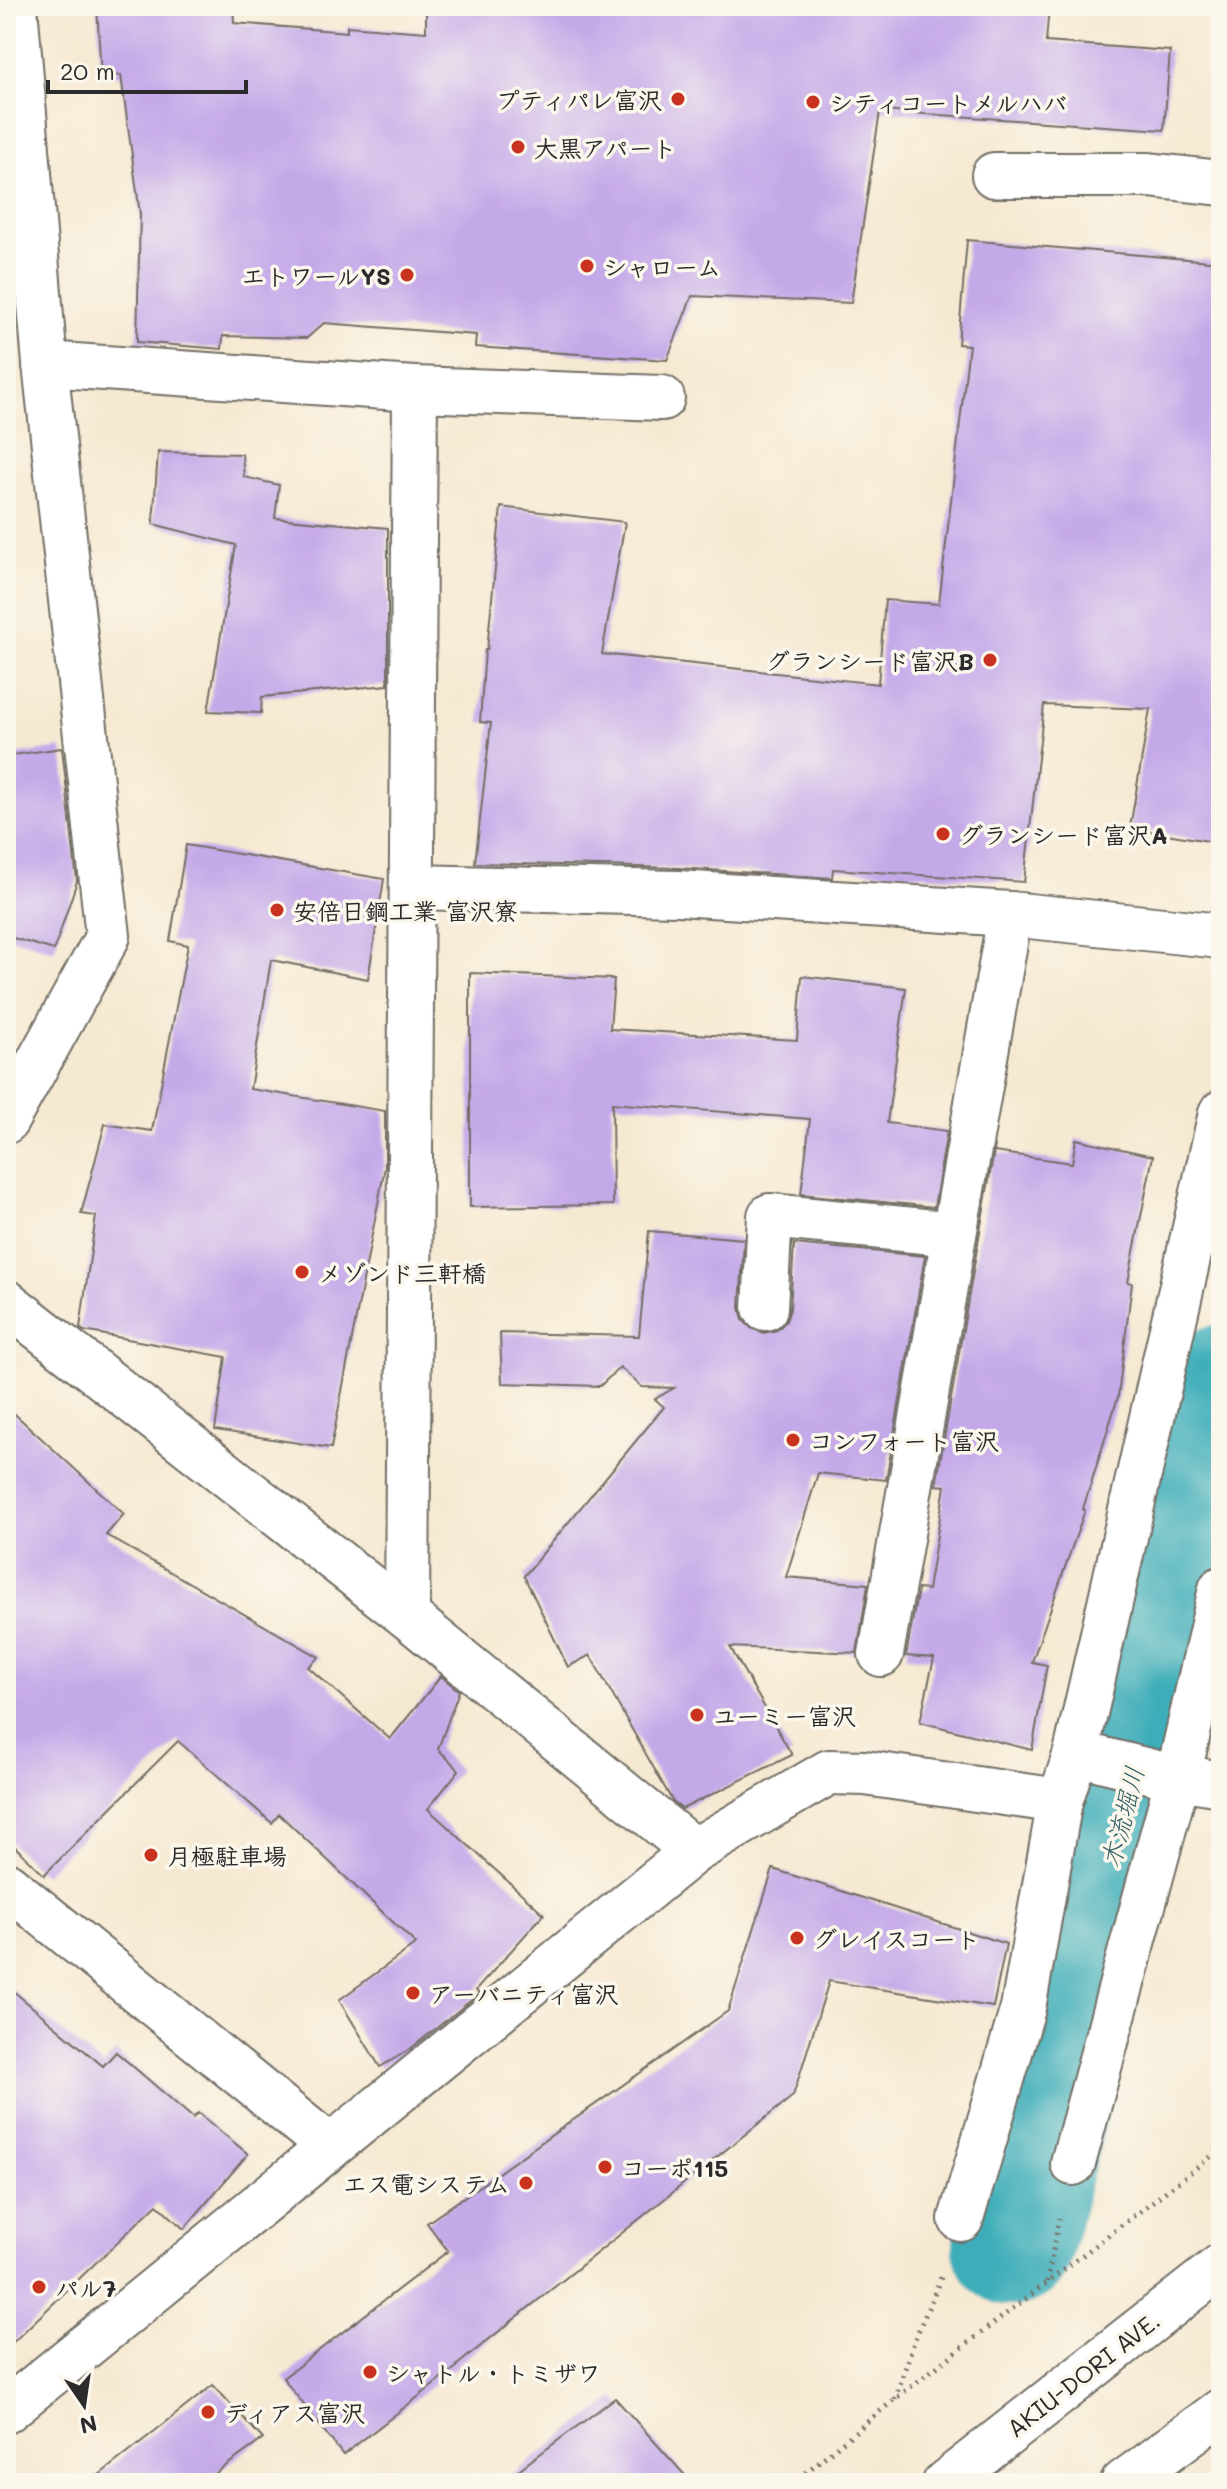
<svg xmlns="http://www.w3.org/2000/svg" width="1227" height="2489" font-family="Mali,'Klee One',sans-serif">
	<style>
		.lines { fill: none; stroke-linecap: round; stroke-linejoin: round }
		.river { stroke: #3dadb9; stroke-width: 120 }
		.building { fill: #c4a9e9 }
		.minor-casing { stroke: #726e65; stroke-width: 48 }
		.tertiary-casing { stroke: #726e65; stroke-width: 48 }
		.trunk-casing { stroke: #726e65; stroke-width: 48 }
		.path { stroke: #726e65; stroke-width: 5; stroke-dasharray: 2 6; stroke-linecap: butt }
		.minor { stroke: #fff; stroke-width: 44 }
		.tertiary { stroke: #fff; stroke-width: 44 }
		.trunk { stroke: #fff; stroke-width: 44 }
		.poi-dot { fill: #c8321e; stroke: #fbf7ec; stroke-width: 3 }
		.labels { text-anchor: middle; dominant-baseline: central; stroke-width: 7; stroke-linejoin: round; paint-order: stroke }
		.poi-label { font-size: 24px; font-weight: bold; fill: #2b2b2b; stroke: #fbf7ec; text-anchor: start }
		.street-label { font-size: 24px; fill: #2b2b2b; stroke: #fbf7ec }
		.water-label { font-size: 26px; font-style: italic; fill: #325f64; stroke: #fbf7ec }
	</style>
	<rect width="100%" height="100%" fill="#fbf7ec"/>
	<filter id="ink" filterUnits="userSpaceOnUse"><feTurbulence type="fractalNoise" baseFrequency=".0125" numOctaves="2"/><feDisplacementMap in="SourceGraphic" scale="16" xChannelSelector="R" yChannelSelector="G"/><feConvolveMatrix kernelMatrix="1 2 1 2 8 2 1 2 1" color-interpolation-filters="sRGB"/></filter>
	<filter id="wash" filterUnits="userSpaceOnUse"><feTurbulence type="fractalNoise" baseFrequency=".006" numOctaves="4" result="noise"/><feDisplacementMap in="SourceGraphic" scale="32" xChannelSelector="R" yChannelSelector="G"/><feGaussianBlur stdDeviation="1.8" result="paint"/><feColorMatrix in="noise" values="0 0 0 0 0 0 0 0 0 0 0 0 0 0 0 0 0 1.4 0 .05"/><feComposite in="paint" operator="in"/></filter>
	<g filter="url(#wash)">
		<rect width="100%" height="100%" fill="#f6e9d2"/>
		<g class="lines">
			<!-- river -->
			<path class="river" d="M 1013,2246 L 1128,1796 L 1221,1385"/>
		</g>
		<g id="blocks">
			<!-- building -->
			<g class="building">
				<path d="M 97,6 L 233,6 L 234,23 L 347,32 L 347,26 L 426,32 L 426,6 L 1049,6 L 1046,42 L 1170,51 L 1164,130 L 880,111 L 851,303 L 692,296 L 667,360 L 475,347 L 476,335 L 324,323 L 307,338 L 223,336 L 222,349 L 137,342 L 140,214 L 121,75 L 101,77 Z"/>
				<path d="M 967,240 L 1221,262 L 1221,843 L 1130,828 L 1150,709 L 1044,705 L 1024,882 L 833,869 L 832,878 L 679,868 L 475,863 L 491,723 L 480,722 L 485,650 L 487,650 L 501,507 L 625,522 L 602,654 L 878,684 L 885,600 L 939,604 L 969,345 L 958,344 Z"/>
				<path d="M 158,452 L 242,454 L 244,477 L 279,485 L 275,518 L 388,528 L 388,685 L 262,697 L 261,713 L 208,711 L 236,545 L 153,524 Z"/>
				<path d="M 62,748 L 77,881 L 54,950 L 6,936 L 6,756 Z"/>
				<path d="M 186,845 L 384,879 L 368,979 L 271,960 L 250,1089 L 385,1111 L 385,1167 L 331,1448 L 215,1430 L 226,1357 L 84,1331 L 80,1328 L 96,1216 L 81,1214 L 105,1124 L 152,1131 L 188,945 L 170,941 Z"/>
				<path d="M 470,973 L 614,979 L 610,1029 L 797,1040 L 802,976 L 906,988 L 887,1123 L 947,1131 L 934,1207 L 801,1194 L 810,1119 L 612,1103 L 613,1205 L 470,1207 Z"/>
				<path d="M 1076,1139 L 1153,1156 L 1128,1282 L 1132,1283 L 1118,1397 L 1083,1509 L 1085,1510 L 1032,1662 L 1047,1665 L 1032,1750 L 920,1722 L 934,1658 L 906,1656 L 918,1589 L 928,1590 L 945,1486 L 936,1485 L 995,1145 L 994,1152 L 1072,1163 Z"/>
				<path d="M 649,1231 L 744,1239 L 740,1307 L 743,1320 L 751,1328 L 763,1333 L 777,1330 L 786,1321 L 790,1309 L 794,1244 L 925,1256 L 886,1480 L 818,1473 L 786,1577 L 868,1584 L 857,1653 L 730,1647 L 792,1755 L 682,1809 L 673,1802 L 590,1655 L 568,1667 L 524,1576 L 664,1407 L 655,1399 L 674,1388 L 642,1387 L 620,1367 L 600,1386 L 502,1383 L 500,1333 L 639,1336 Z"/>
				<path d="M 6,1406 L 124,1514 L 106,1535 L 319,1657 L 308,1667 L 390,1739 L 441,1676 L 459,1691 L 438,1749 L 459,1770 L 428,1809 L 544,1914 L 476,1990 L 479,1994 L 409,2050 L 380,2067 L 339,2000 L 416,1944 L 279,1814 L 272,1823 L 178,1741 L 44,1875 L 6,1838 Z"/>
				<path d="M 773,1869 L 1006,1944 L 993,2007 L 829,1981 L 793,2096 L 457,2365 L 458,2366 L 343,2455 L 283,2378 L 448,2251 L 427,2223 L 728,2011 Z"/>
				<path d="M 6,1985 L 103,2066 L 116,2052 L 193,2118 L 198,2113 L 248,2154 L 184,2229 L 157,2204 L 6,2349 Z"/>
				<path d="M 213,2385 L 263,2439 L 202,2483 L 89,2483 Z"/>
				<path d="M 615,2398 L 692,2483 L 501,2483 Z"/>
			</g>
		</g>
	</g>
	<g filter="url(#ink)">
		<use href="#blocks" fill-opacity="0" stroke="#726e65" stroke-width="2"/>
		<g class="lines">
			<defs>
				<g id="minor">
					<path d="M 994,175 L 1149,175 L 1221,183"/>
					<path d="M 45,364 L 415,389 L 662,398"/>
					<path d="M 413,887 L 678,893 L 1010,914 L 1221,936"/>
					<path d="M 6,1121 L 108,936 L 45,364 L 15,6"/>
					<path d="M 6,1302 L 407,1616 L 694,1851"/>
					<path d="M 765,1308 L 770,1216 L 954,1234"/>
					<path d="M 407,1616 L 415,389"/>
					<path d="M 881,1654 L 1010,914"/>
					<path d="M 1076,1753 L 1161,1774 L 1221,1784"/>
					<path d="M 6,1884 L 330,2147"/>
					<path d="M 1073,2163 L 1178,1777 L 1221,1589"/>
					<path d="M 6,2411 L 694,1851 L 829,1772 L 865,1773 L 1060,1801 L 1023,2008 L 961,2219"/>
				</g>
				<path id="tertiary" d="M 1060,1801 L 1076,1753 L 1221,1113"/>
				<g id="trunk">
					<path d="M 945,2483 L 1221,2266"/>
					<path d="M 1123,2483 L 1221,2411"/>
				</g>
			</defs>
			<!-- minor casing -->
			<use href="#minor" class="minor-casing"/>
			<!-- tertiary casing -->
			<use href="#tertiary" class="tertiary-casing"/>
			<!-- trunk casing -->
			<use href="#trunk" class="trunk-casing"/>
			<!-- path -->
			<g class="path">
				<path d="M 1047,2282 L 1059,2218"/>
				<path d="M 895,2399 L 915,2339 L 943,2273"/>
				<path d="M 793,2483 L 895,2399 L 1221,2149"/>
			</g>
			<!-- minor -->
			<use href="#minor" class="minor"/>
			<!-- tertiary -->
			<use href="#tertiary" class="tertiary"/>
			<!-- trunk -->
			<use href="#trunk" class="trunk"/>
		</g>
	</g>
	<!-- markers -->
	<g class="poi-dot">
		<circle cx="678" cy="99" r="8"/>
		<circle cx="813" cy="102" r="8"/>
		<circle cx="518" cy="147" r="8"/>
		<circle cx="587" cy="266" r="8"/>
		<circle cx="407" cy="275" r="8"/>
		<circle cx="990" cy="660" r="8"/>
		<circle cx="943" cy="834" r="8"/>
		<circle cx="277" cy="910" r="8"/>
		<circle cx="302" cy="1272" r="8"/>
		<circle cx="793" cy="1440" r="8"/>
		<circle cx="697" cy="1715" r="8"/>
		<circle cx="151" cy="1855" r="8"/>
		<circle cx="797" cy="1938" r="8"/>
		<circle cx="413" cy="1993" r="8"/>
		<circle cx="605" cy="2167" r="8"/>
		<circle cx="526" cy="2183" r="8"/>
		<circle cx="39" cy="2287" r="8"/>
		<circle cx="370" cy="2372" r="8"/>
		<circle cx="208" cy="2412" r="8"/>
	</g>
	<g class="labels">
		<!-- poi labels -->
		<g class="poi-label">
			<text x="662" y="99" text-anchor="end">プティパレ富沢</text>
			<text x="829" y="102">シティコートメルハバ</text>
			<text x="534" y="147">大黒アパート</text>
			<text x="603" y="266">シャローム</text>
			<text x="391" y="275" text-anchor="end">エトワールYS</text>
			<text x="974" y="660" text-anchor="end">グランシード富沢B</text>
			<text x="959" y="834">グランシード富沢A</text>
			<text x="293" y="910">安倍日鋼工業 富沢寮</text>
			<text x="318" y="1272">メゾンド三軒橋</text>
			<text x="809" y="1440">コンフォート富沢</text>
			<text x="713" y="1715">ユーミー富沢</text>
			<text x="167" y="1855">月極駐車場</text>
			<text x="813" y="1938">グレイスコート</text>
			<text x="429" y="1993">アーバニティ富沢</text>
			<text x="621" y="2167">コーポ115</text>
			<text x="510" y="2183" text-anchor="end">エス電システム</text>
			<text x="55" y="2287">パル7</text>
			<text x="386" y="2372">シャトル・トミザワ</text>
			<text x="224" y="2412">ディアス富沢</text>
		</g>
		<!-- street labels -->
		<g class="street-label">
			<text transform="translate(1083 2374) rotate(-38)">AKIU-DORI AVE.</text>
		</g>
		<!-- water labels -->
		<g class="water-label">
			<text transform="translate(1122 1817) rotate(-76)">木流堀川</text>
		</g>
	</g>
	<!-- margin -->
	<rect width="1227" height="2489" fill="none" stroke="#fbf7ec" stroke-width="32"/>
	<!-- north arrow -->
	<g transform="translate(84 2405) rotate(167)" stroke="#fbf7ec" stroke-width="6" paint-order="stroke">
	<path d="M0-6L14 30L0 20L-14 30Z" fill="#2b2b2b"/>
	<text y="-12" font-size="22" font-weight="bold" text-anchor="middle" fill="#2b2b2b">N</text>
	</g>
	<!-- scale -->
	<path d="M48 80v12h198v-12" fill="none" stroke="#2b2b2b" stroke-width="4"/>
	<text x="60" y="80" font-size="24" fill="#2b2b2b" stroke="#fbf7ec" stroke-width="6" paint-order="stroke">20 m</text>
</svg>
